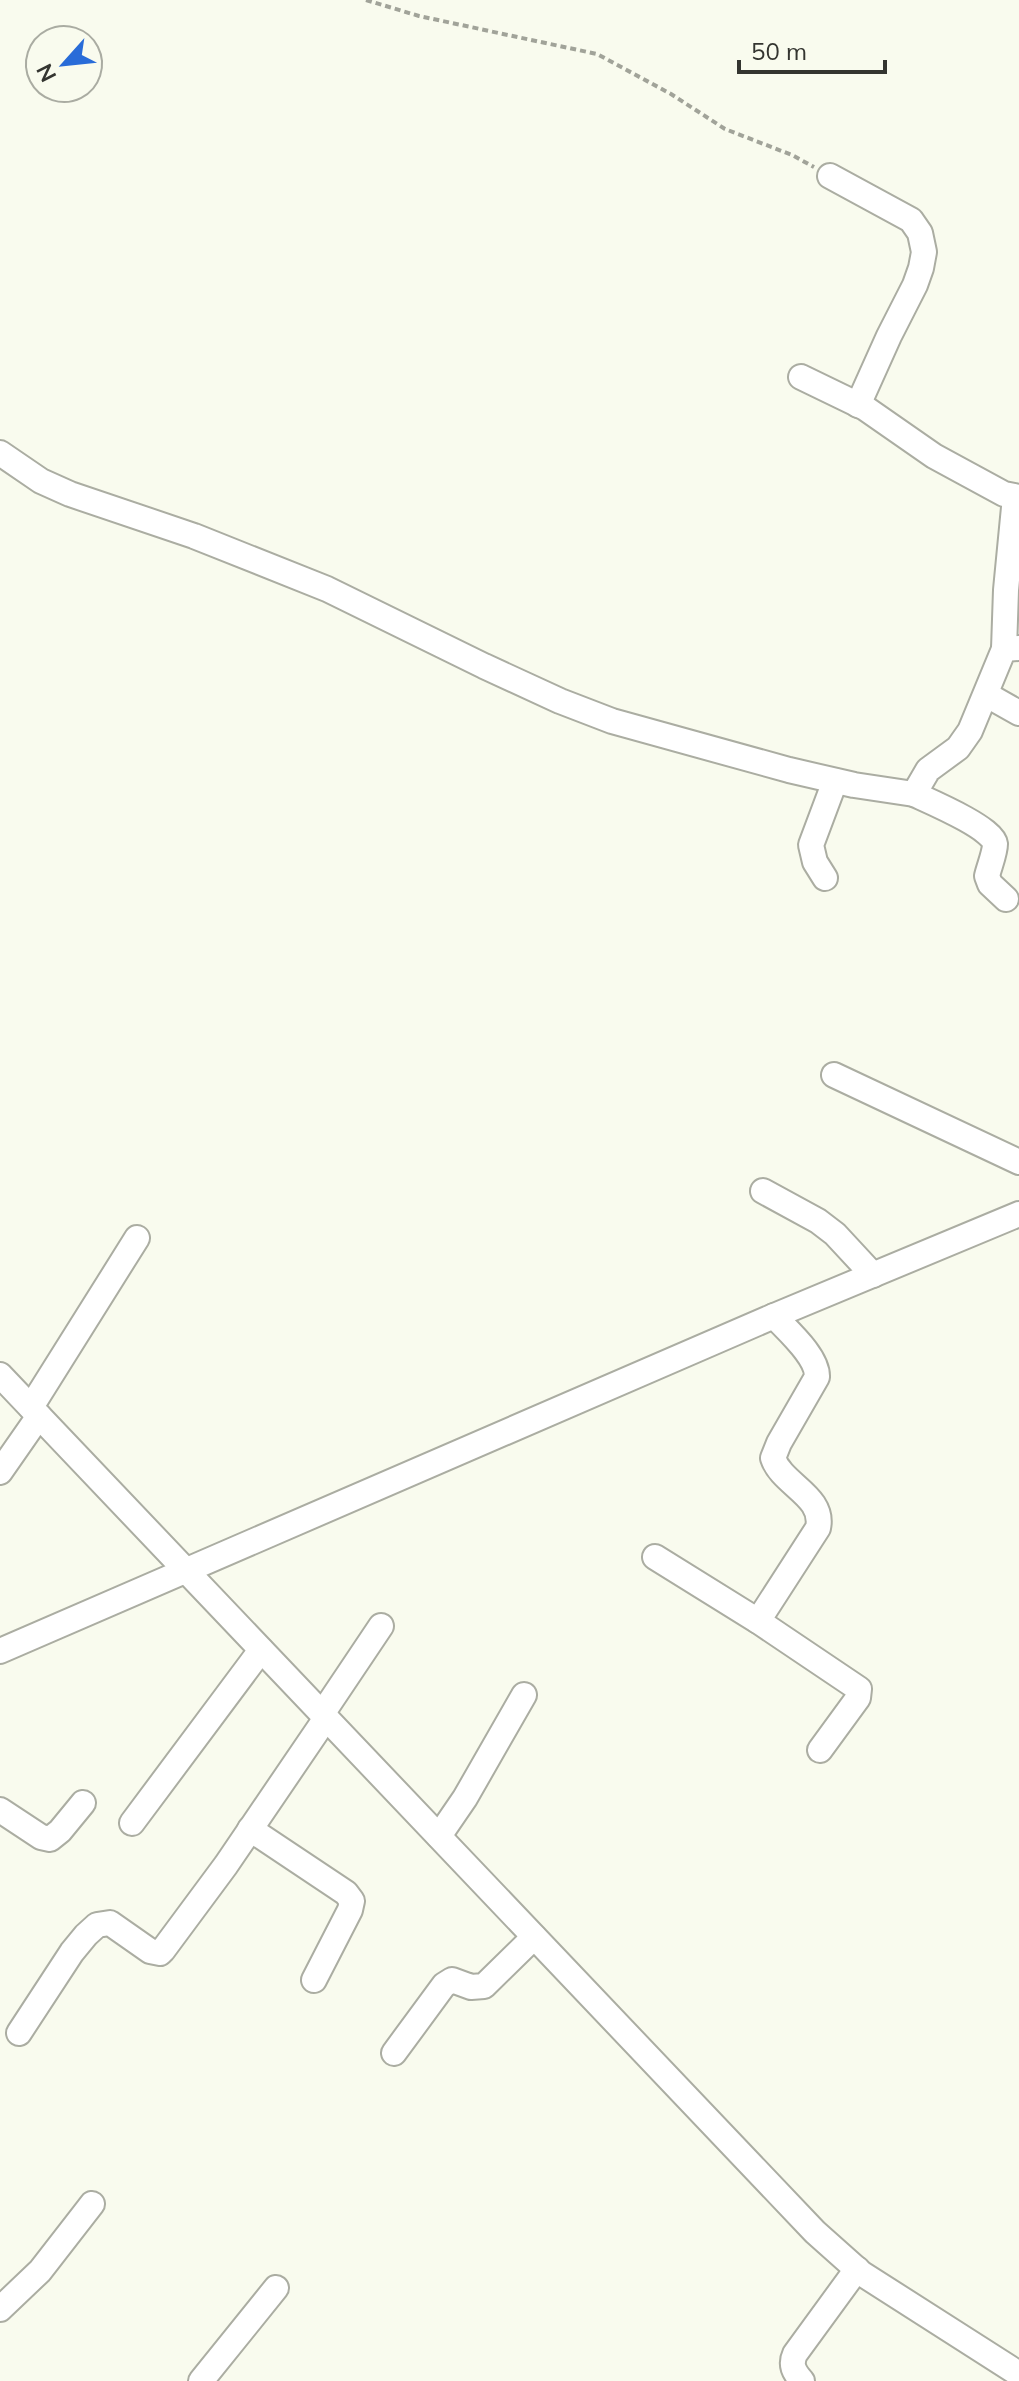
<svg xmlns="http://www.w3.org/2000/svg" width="1019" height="2381" font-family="Mulish,sans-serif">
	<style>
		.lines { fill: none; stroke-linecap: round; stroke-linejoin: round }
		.minor-casing { stroke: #abada2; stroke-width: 28 }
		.path { stroke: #a1a399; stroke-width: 4; stroke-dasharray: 6 4; stroke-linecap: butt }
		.minor { stroke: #fff; stroke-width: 24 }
	</style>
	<rect width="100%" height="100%" fill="#f9fbee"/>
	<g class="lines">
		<defs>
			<g id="minor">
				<path d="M 830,176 L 911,220 L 920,233 L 924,252 L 921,268 L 915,285 L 889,336 L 858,405"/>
				<path d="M 801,377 L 865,408 L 934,456 L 1004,494 L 1019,497"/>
				<path d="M 0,453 L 41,481 L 70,494 L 194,536 L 327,589 L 484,666 L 560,701 L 612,721 L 789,770 L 854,785 L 914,794 L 928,770 L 958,748 L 970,731 L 1004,649 L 1019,648"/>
				<path d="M 1004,649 L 1006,590 L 1015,497"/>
				<path d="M 987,695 L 1019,713"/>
				<path d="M 914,794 C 929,801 993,828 995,844 C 995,853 989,867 987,876 L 990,884 L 1006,899"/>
				<path d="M 825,878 L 815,862 L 811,845 L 835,781"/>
				<path d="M 834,1075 L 1019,1162"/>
				<path d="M 763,1191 L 818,1221 L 835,1234 L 873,1275"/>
				<path d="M 774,1316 C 788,1331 818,1357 817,1377 L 779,1443 L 773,1458 C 782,1485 825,1496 818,1528 L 758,1621 L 859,1689 L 858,1698 L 820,1750"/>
				<path d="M 0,1375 L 815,2232 L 861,2273 L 1019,2374"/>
				<path d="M 31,1407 L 137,1238"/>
				<path d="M 0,1472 L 39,1416"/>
				<path d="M 655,1557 L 758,1621"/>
				<path d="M 0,1651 L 774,1316 L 1019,1214"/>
				<path d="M 322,1714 L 381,1626"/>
				<path d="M 0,1810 L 41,1837 L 50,1839 L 60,1831 L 83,1803"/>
				<path d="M 132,1823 L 261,1650"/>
				<path d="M 250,1829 L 346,1893 L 352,1901 L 350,1910 L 314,1980"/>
				<path d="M 439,1836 L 465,1798 L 524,1695"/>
				<path d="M 19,2033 L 72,1952 L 86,1935 L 97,1925 L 110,1923 L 150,1951 L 160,1953 L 163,1950 L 226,1865 L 326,1718"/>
				<path d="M 394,2053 L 444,1985 L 452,1980 L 471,1987 L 484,1986 L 534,1937"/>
				<path d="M 0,2309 L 40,2271 L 92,2204"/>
				<path d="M 201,2381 L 276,2288"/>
				<path d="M 802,2381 C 794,2372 790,2365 795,2354 L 857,2269"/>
			</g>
		</defs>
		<!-- minor casing -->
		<use href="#minor" class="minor-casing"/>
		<!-- path -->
		<path class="path" d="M 366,0 L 419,16 L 597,54 L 671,94 L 725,129 L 792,155 L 814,167"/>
		<!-- minor -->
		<use href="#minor" class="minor"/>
	</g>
	<!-- north arrow -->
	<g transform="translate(64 64) rotate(243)"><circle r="38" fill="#f9fbee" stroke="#aaaca2" stroke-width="2"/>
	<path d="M0-6L14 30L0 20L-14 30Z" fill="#296cd8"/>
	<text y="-12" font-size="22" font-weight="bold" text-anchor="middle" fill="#343530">N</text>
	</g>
	<!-- scale -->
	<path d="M739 60v12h146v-12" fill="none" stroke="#343530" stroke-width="4"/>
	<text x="751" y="60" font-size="24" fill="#343530" stroke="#f9fbee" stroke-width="6" paint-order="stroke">50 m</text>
</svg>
